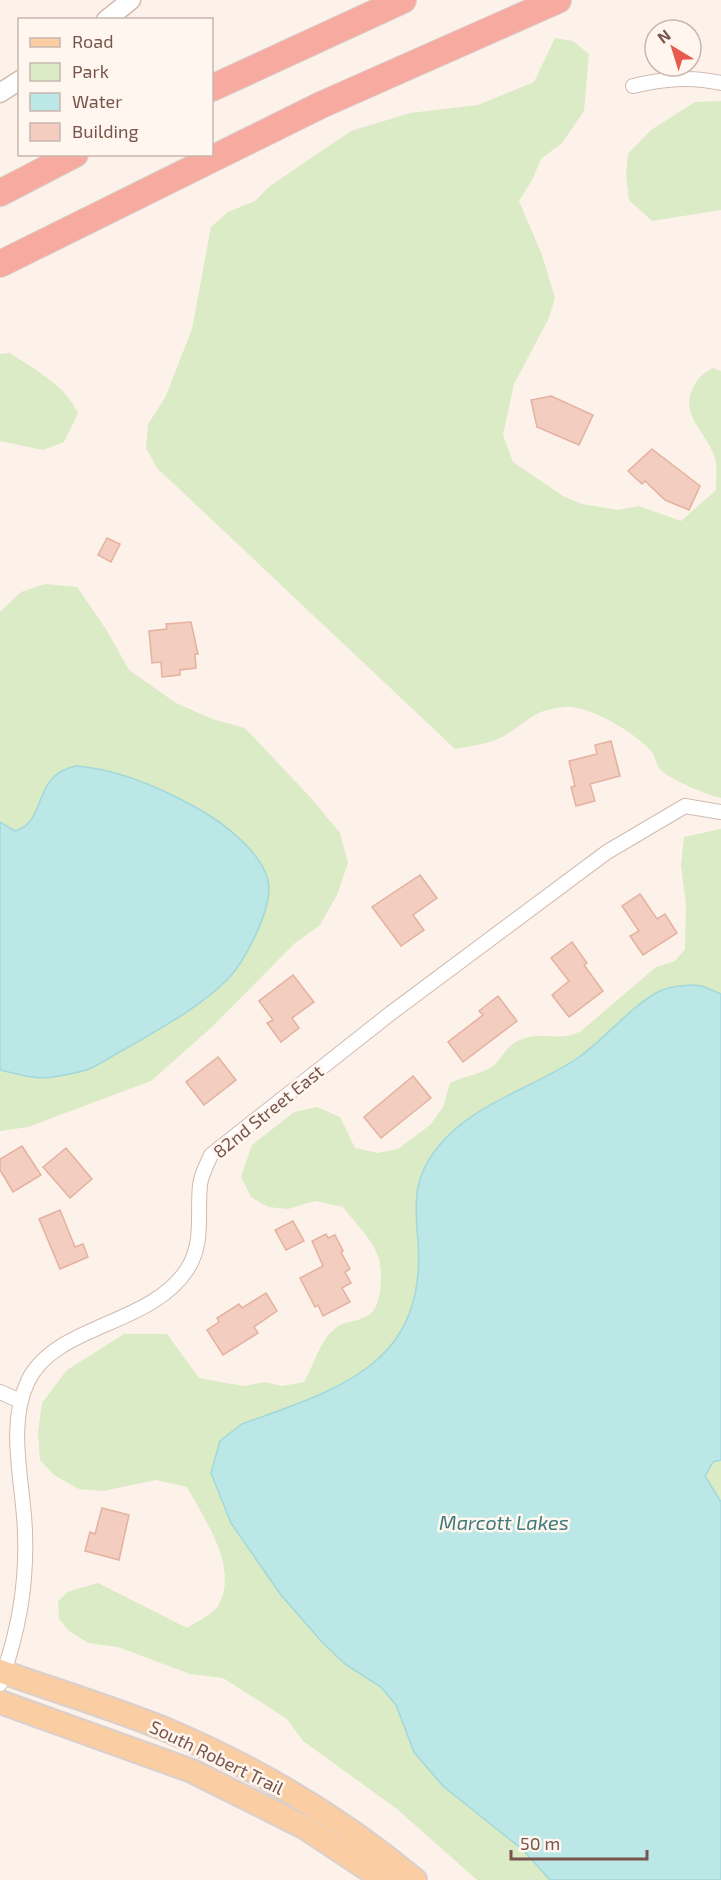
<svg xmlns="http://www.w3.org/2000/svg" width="721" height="1880" font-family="'Exo 2',sans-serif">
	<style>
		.green { fill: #daebc6 }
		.water { fill: #bce7e7; stroke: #a2d8d9; stroke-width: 1.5 }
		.building { fill: #f2cdc0; stroke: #e5b1a0; stroke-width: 1.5 }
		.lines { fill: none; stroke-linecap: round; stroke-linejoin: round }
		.minor-casing { stroke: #d1bbb0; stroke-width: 16 }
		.tertiary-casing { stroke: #d1bbb0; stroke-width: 21 }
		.primary-casing { stroke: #d9cfcd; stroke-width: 26 }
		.motorway-casing { stroke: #d9cfcd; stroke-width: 28 }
		.minor { stroke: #fff; stroke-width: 14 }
		.tertiary { stroke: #fff; stroke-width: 18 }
		.primary { stroke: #facda2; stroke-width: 22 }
		.motorway { stroke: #f6aaa0; stroke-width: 26 }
		.labels { text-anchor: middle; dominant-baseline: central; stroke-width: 5; stroke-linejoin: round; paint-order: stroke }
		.street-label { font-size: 18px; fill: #77554c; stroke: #fff7ef }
		.water-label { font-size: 20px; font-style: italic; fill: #3f7b7c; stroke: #fff7ef }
	</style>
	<rect width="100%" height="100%" fill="#fdf2e9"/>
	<!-- green -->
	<g class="green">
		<path d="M 555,38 L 573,41 L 589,54 L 584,111 L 562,143 L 541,159 L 532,180 L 519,201 L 542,255 L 555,298 L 549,318 L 514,384 L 503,435 L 513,462 L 563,496 L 582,504 L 618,510 L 639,506 L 681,521 L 716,490 C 716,481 717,471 716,462 C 711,436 680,418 692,390 C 698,378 701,374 713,368 L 721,371 L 721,798 C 707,795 674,781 663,772 C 657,768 656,758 652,752 C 637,734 588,704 564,707 C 530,711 530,721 504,736 C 489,744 471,746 455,749 L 157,468 L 146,448 L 148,424 L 165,398 L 192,329 L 211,227 L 228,212 L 255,201 L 270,186 L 351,131 L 410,113 L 478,105 L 534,82 Z"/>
		<path d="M 721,101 L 721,210 L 652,221 L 629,200 L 626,175 L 628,154 L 651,130 L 695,102 Z"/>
		<path d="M 10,353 C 35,370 65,385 78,413 L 64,442 L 43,450 L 0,441 L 0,354 Z"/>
		<path d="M 45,584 L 77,587 L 106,629 L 129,670 L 176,703 L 212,719 L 245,728 L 311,798 L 340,833 L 348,863 L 337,895 L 320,925 L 294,944 L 213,1026 L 151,1081 L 28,1127 L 0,1131 L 0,612 L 21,592 Z"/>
		<path d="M 721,829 L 721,1880 L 477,1880 L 397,1809 L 303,1741 L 287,1719 L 223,1678 L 190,1674 L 118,1647 L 88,1643 L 68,1630 L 59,1619 L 58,1602 L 67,1592 L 98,1583 L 187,1628 C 196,1622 212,1615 218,1606 C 240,1568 204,1519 187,1487 L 156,1480 L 103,1491 L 79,1489 L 54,1475 L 40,1460 L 38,1433 L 42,1403 L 67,1370 L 124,1334 L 167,1334 L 199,1378 L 243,1386 L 265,1382 L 282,1386 L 304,1382 C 314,1365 320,1339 337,1327 C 347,1320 365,1322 374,1310 C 382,1298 383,1269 378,1256 C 372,1239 354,1222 343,1207 L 315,1201 L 288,1209 L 268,1207 L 251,1197 L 241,1177 L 252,1145 L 294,1112 L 317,1107 L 340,1117 L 355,1148 L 378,1153 L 398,1149 L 430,1125 L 443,1107 L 450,1083 C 462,1077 480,1074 490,1068 C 505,1058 504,1044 525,1038 C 545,1032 561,1042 581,1031 L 656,967 L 675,961 L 685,949 L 686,904 L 681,865 L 684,837 Z"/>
	</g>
	<!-- water -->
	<g class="water">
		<path d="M 76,766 C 118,769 159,787 195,807 C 221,821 268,855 269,888 C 269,914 245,962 226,981 C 197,1009 159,1029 125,1049 C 113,1055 101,1064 89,1069 C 78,1073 65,1075 53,1077 C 35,1080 18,1074 0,1070 L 0,822 L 15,831 C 48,822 31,775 76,766 Z"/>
		<path d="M 691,985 L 702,986 L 721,994 L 721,1460 L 713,1462 L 705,1476 L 721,1502 L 721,1880 L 550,1880 L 523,1850 L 443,1786 L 414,1752 L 396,1705 L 381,1687 L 345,1664 L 322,1642 L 281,1595 L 231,1523 L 211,1473 L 220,1441 L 242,1424 C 339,1389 427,1365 418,1241 C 415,1205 412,1178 438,1147 C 474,1102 533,1089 579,1057 C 605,1039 627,1010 656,993 C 666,987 679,986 691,985 Z"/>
	</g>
	<!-- building -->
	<g class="building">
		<path d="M 551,396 L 593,415 L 579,445 L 537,427 L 531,400 Z"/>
		<path d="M 652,449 L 700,486 L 689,510 L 665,500 L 645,481 L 642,484 L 628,471 Z"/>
		<path d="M 107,538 L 120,544 L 111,562 L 98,555 Z"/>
		<path d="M 191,622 L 198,654 L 195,654 L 196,668 L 180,670 L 180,675 L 162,677 L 161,662 L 152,663 L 149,631 L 167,629 L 166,624 Z"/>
		<path d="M 611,741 L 620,776 L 590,784 L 595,801 L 576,806 L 571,787 L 575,786 L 569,761 L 597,754 L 595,745 Z"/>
		<path d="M 420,875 L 437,898 L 413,915 L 424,930 L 401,946 L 372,907 Z"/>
		<path d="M 640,894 L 657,919 L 665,914 L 677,933 L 643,955 L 630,936 L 639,931 L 622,906 Z"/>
		<path d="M 572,942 L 587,963 L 584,965 L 603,991 L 569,1017 L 552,995 L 569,981 L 551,958 Z"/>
		<path d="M 293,975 L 314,1002 L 292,1018 L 299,1028 L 281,1042 L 267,1023 L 273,1020 L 259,1001 Z"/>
		<path d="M 498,996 L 517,1021 L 463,1062 L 448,1042 L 483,1015 L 479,1011 Z"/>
		<path d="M 218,1057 L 236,1080 L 204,1105 L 186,1082 Z"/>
		<path d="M 413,1076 L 431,1098 L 381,1138 L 364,1117 Z"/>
		<path d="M 22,1146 L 41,1175 L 13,1192 L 0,1170 L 0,1159 Z"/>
		<path d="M 66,1148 L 92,1179 L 70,1198 L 43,1167 Z"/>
		<path d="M 60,1210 L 75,1247 L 83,1244 L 88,1257 L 60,1269 L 39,1219 Z"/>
		<path d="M 293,1221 L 304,1241 L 286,1250 L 275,1230 Z"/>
		<path d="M 326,1234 L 328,1238 L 335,1235 L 343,1251 L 341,1252 L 350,1269 L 345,1272 L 351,1283 L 342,1288 L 350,1302 L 323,1316 L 318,1305 L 315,1307 L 300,1278 L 323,1266 L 312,1241 Z"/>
		<path d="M 266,1293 L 277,1311 L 254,1327 L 258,1333 L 223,1355 L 207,1330 L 219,1322 L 217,1318 L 239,1304 L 242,1308 Z"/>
		<path d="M 102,1508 L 129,1515 L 119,1560 L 85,1551 L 90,1532 L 95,1534 Z"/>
	</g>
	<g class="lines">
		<defs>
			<g id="minor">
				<path d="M 633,86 C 663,79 690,76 721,83"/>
				<path d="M 0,1392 L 20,1401"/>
				<path d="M 0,1684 C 18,1633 27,1587 25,1533 C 24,1485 6,1426 28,1381 C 55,1324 152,1326 188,1268 C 204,1242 197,1213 200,1185 C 201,1175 207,1164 211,1155 L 391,1013 L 607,852 L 685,806 L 721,812"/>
			</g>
			<g id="tertiary">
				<path d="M 106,20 L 131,0"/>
				<path d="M 0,93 L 20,80"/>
			</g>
			<g id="primary">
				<path d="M 0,1671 C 56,1691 113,1708 167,1730 C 256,1768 341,1818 415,1880"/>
				<path d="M 0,1702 L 192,1771 L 304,1827 L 384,1880"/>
			</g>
			<g id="motorway">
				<path d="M 212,88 L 403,0"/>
				<path d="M 0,193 L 75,154"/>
				<path d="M 0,264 L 321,105 L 558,0"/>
			</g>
		</defs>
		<!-- minor casing -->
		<use href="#minor" class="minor-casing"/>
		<!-- tertiary casing -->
		<use href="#tertiary" class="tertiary-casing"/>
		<!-- primary casing -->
		<use href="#primary" class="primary-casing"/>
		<!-- motorway casing -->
		<use href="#motorway" class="motorway-casing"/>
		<!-- minor -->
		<use href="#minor" class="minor"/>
		<!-- tertiary -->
		<use href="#tertiary" class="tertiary"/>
		<!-- primary -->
		<use href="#primary" class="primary"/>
		<!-- motorway -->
		<use href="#motorway" class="motorway"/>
	</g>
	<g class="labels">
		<!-- street labels -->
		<g class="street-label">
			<text transform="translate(268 1111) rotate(-39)">82nd Street East</text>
			<text transform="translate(217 1757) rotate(26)">South Robert Trail</text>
		</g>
		<!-- water labels -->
		<g class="water-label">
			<text x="504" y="1522">Marcott Lakes</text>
		</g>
	</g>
	<!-- legend -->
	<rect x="18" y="18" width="195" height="138" fill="#fff7ef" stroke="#c9b6ae" stroke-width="1.5"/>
	<rect x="30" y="38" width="30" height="9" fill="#facda2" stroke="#c9b6ae" stroke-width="1.5"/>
	<text x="72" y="48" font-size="18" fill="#77554c">Road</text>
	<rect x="30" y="63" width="30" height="18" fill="#daebc6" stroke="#c9b6ae" stroke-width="1.5"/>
	<text x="72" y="78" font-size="18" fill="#77554c">Park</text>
	<rect x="30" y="93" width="30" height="18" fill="#bce7e7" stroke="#c9b6ae" stroke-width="1.5"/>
	<text x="72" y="108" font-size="18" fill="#77554c">Water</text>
	<rect x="30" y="123" width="30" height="18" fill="#f2cdc0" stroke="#c9b6ae" stroke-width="1.5"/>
	<text x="72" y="138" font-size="18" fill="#77554c">Building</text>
	<!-- north arrow -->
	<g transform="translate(673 48) rotate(322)"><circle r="28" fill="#fff7ef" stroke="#c9b6ae" stroke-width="1.5"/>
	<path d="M0-4.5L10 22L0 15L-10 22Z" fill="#e65b4e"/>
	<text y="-9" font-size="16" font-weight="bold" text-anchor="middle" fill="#77554c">N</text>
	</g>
	<!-- scale -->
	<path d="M511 1850v9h136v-9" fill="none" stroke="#77554c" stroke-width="3"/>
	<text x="520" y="1850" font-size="18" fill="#77554c" stroke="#fff7ef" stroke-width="4.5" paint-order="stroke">50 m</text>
</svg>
